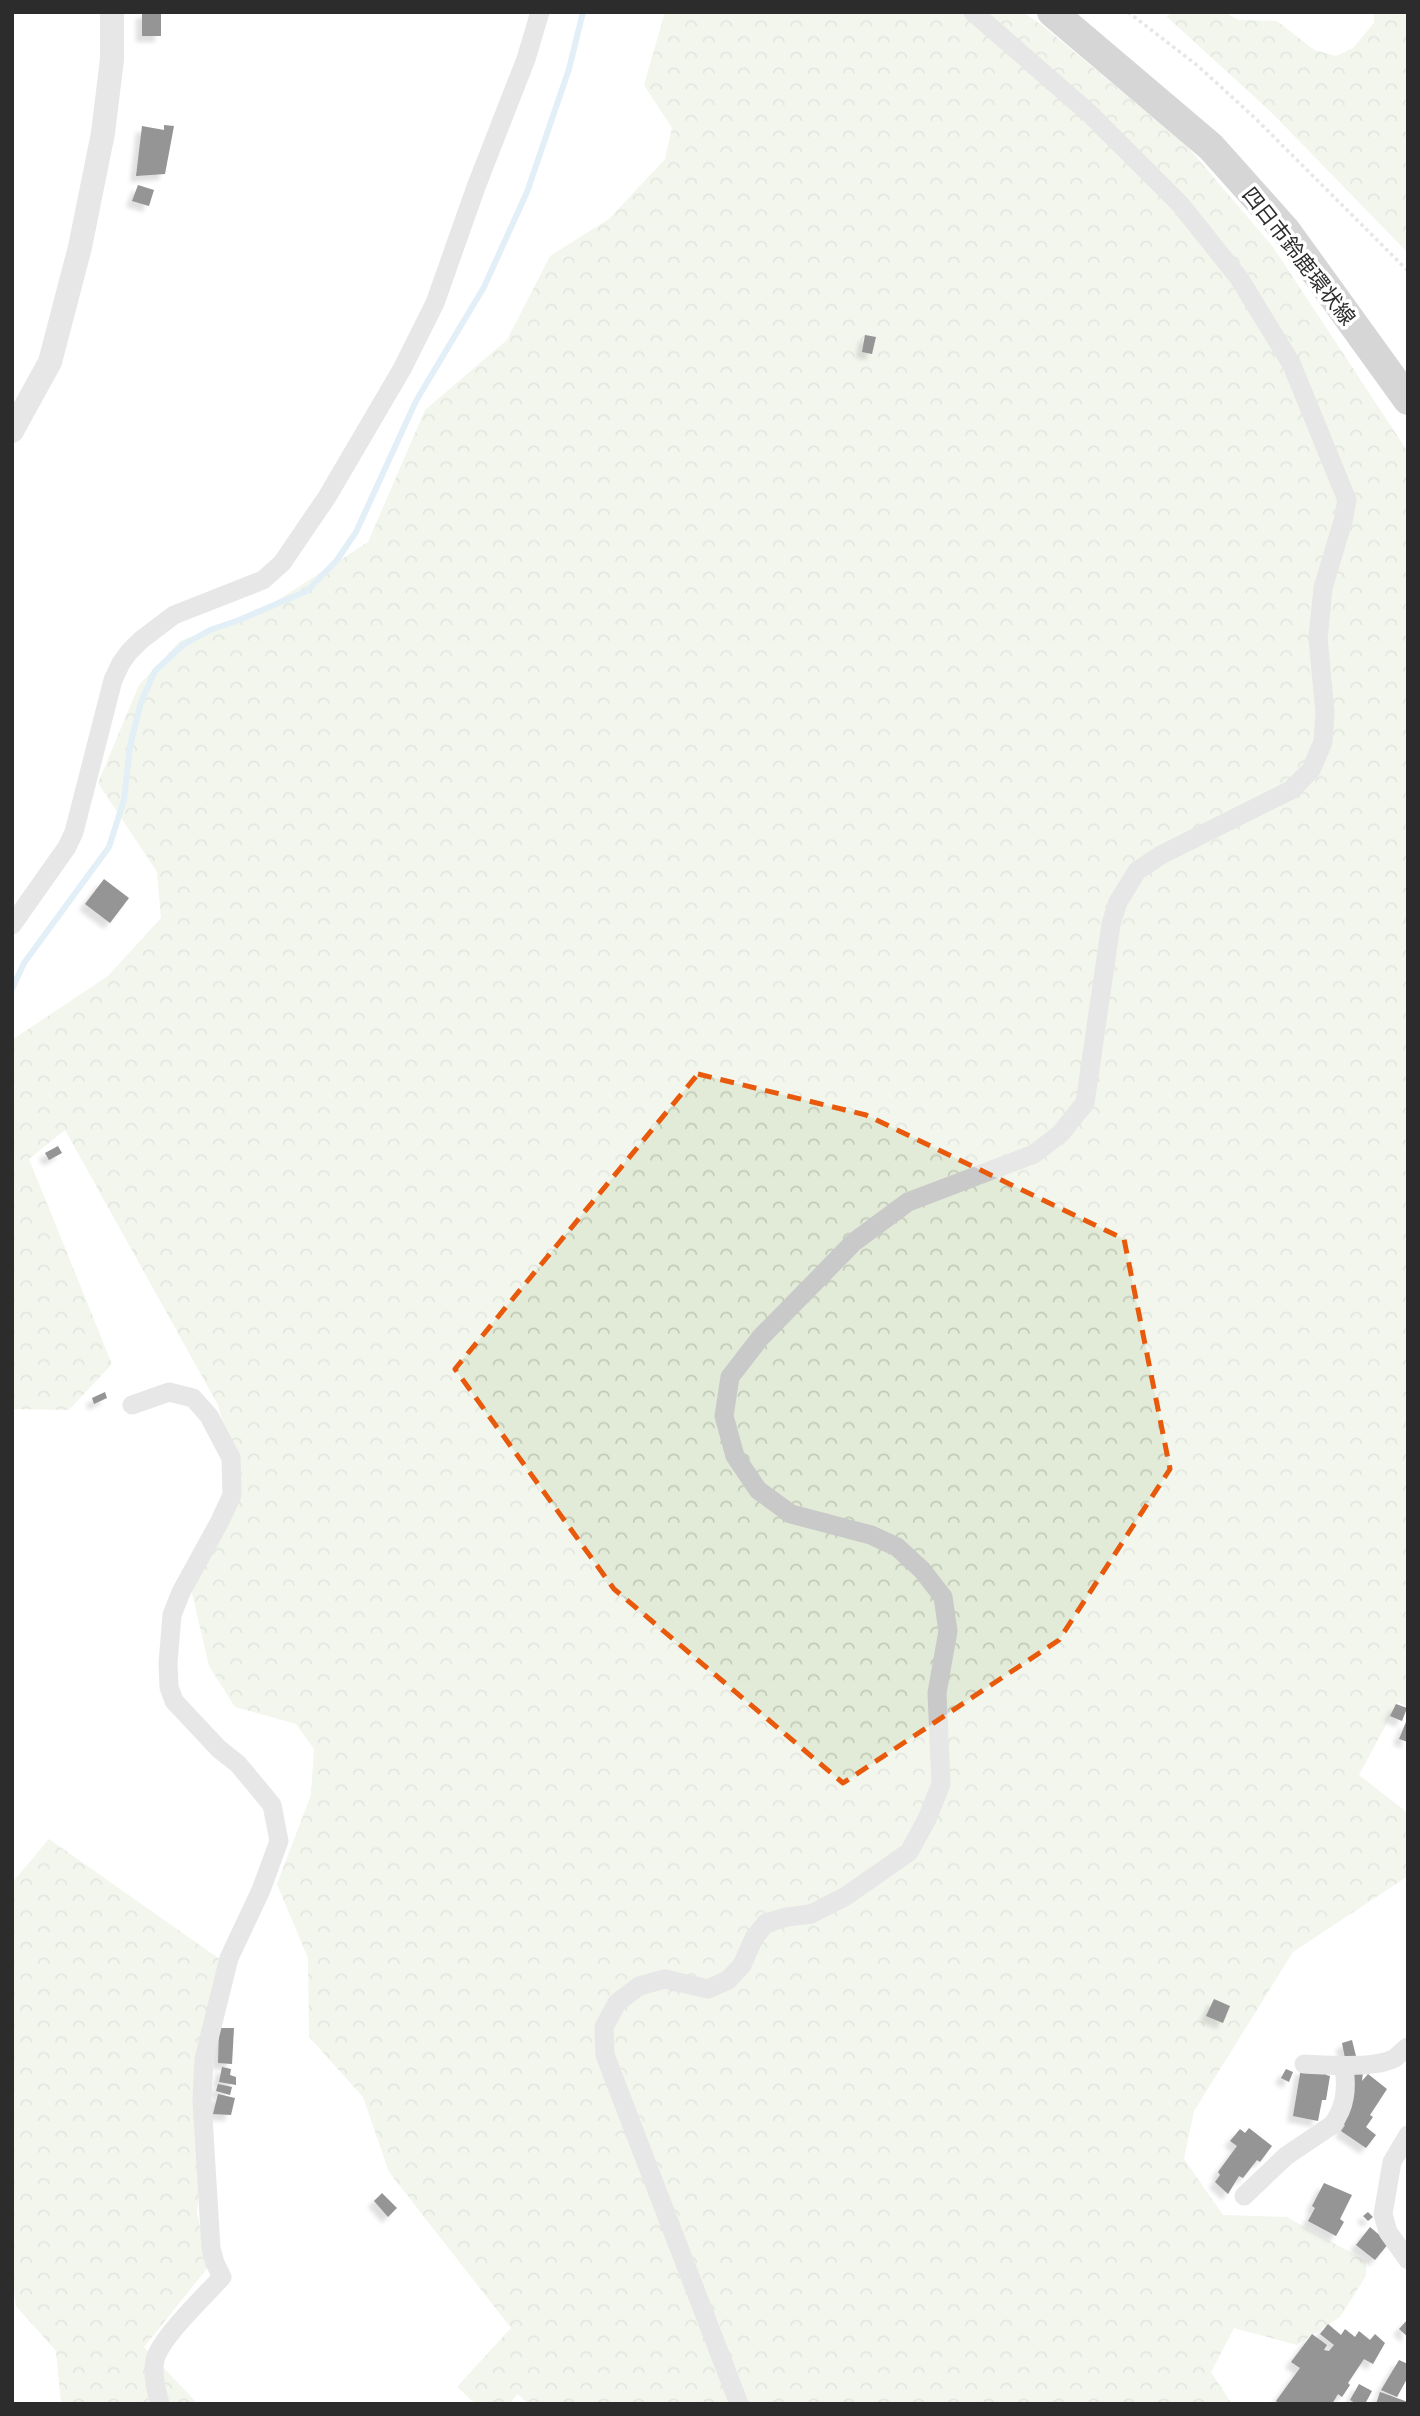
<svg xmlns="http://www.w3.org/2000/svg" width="1420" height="2416" font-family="'Space Grotesk','Noto Sans JP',sans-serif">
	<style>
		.forest { fill: url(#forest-crowns) }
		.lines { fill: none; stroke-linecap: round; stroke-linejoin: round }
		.stream { stroke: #c1dced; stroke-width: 6 }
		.building { fill: #131313; filter: url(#shadow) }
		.path { stroke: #c9c9c9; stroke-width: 3.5; stroke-dasharray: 3.5 3.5; stroke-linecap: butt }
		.minor { stroke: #c9c9c9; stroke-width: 19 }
		.tertiary { stroke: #c9c9c9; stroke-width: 24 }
		.primary { stroke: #a4a4a4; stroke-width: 30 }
		.marked { fill: none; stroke: #e8590c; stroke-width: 5; stroke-dasharray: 14 9; stroke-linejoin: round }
		.labels { text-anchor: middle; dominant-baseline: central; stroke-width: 7; stroke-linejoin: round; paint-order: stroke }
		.street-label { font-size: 21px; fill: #2c2c2c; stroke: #fff }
	</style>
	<defs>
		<pattern id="forest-crowns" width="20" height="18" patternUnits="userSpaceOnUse" patternTransform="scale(1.75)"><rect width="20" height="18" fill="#e2ebd7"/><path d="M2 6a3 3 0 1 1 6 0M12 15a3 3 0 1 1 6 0" fill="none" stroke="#c2cab9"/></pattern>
		<filter id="shadow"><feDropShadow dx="-6" dy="6" stdDeviation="2" flood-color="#0004"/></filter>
	</defs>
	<rect width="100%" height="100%" fill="#fff"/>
	<!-- forest -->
	<g class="forest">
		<path d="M 665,12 L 1023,12 L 1043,26 L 1186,145 L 1273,247 L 1408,452 L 1408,1707 L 1398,1702 L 1359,1775 L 1408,1813 L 1408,1876 L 1293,1952 L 1194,2111 L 1184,2159 L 1223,2215 L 1287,2217 L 1366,2261 L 1366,2276 L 1340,2317 L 1297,2345 L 1234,2328 L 1211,2372 L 1232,2404 L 528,2404 L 518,2394 L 509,2404 L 476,2404 L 457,2387 L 511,2328 L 389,2172 L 363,2097 L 309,2037 L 308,1958 L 277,1884 L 311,1795 L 314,1749 L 296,1724 L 235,1707 L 209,1666 L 186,1567 L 237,1475 L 218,1405 L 65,1130 L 29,1159 L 112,1364 L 69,1410 L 12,1409 L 12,1040 L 108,976 L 161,918 L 157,872 L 98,783 L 139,685 L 180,641 L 255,615 L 368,542 L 425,410 L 507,340 L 550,256 L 609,219 L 665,159 L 672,128 L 644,85 Z"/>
		<path d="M 1177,12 L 1224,12 L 1238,20 L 1277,21 L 1314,50 L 1336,56 L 1353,48 L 1374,23 L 1374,12 L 1408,12 L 1408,253 L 1270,111 L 1166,16 Z"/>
		<path d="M 49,1839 L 221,1960 L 197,2213 L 209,2266 L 144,2347 L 198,2404 L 61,2404 L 56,2351 L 16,2306 L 12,2276 L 12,1883 Z"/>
	</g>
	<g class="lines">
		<!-- stream -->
		<path class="stream" d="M 12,989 L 24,963 L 109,847 L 124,800 L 130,746 L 141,702 L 155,671 L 183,645 L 210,630 L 239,620 L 307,591 L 337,560 L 356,532 L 416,401 L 484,287 L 527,192 L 569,69 L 583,12"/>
	</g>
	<!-- building -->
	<g class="building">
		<rect x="142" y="12" width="19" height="24"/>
		<path d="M 164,125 L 174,126 L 165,174 L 136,176 L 142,126 L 164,130 Z"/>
		<path d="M 138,185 L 154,190 L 149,206 L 132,201 Z"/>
		<path d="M 865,335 L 876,337 L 872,354 L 862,352 Z"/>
		<path d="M 104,879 L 129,898 L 110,923 L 85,904 Z"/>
		<path d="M 58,1146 L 62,1153 L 49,1160 L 45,1153 Z"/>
		<path d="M 105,1392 L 107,1398 L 94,1404 L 92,1398 Z"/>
		<path d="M 1396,1704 L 1407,1708 L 1402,1721 L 1390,1716 Z"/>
		<path d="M 1406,1722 L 1408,1722 L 1408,1742 L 1399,1739 Z"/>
		<path d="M 1214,1999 L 1230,2006 L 1223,2023 L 1206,2016 Z"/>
		<path d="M 219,2028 L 234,2028 L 232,2064 L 218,2063 Z"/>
		<path d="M 1352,2040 L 1356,2056 L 1345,2058 L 1342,2043 Z"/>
		<path d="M 222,2067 L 231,2069 L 230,2075 L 236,2077 L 236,2085 L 219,2082 Z"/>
		<path d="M 1301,2068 L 1327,2073 L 1326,2075 L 1330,2076 L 1326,2100 L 1322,2100 L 1318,2121 L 1293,2116 Z"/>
		<path d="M 1286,2069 L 1293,2072 L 1289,2082 L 1281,2078 Z"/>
		<path d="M 1350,2072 L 1363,2072 L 1362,2081 L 1368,2074 L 1387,2089 L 1370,2115 L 1373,2117 L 1366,2127 L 1376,2135 L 1366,2148 L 1341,2131 L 1345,2125 L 1340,2122 Z"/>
		<path d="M 218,2084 L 232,2087 L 230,2095 L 216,2091 Z"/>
		<path d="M 218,2094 L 235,2098 L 231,2115 L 213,2114 Z"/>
		<path d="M 1249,2128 L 1272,2146 L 1260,2162 L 1257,2160 L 1243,2178 L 1239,2176 L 1228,2194 L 1215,2182 L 1220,2175 L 1218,2172 L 1237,2146 L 1230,2141 L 1240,2129 L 1245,2133 Z"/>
		<path d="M 1324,2183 L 1352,2195 L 1340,2219 L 1344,2222 L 1336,2236 L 1308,2221 L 1315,2208 L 1312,2206 Z"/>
		<path d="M 382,2193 L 397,2208 L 388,2217 L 374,2201 Z"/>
		<path d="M 1368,2212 L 1373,2217 L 1368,2221 L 1363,2216 Z"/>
		<path d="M 1370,2227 L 1389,2243 L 1375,2260 L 1356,2245 Z"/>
		<path d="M 1408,2319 L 1408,2337 L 1399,2329 Z"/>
		<path d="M 1328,2324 L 1341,2335 L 1345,2329 L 1355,2337 L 1359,2331 L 1370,2340 L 1375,2334 L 1385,2343 L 1373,2364 L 1364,2359 L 1348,2383 L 1350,2385 L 1342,2397 L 1338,2394 L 1332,2404 L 1280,2404 L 1276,2401 L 1300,2368 L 1291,2362 L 1312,2334 L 1327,2345 L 1324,2350 L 1329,2351 L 1334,2345 L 1320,2334 Z"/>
		<path d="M 1399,2360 L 1408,2364 L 1408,2377 L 1397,2397 L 1381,2390 Z"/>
		<path d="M 1359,2384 L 1372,2391 L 1365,2404 L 1357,2404 L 1350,2400 Z"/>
		<path d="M 1380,2392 L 1408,2402 L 1408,2404 L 1376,2404 Z"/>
	</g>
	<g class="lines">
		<!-- path -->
		<path class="path" d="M 1128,12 L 1198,66 L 1256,119 L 1408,271"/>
		<!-- minor -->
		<g class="minor">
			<path d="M 12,925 L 67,847 L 74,832 L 113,680 L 121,663 L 129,652 L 141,640 L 174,615 L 263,580 L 282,563 L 327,497 L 402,369 L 435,303 L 476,187 L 526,59 L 540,12"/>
			<path d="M 132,1405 L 169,1392 L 193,1398 L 209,1416 L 231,1458 L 232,1495 L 220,1521 L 181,1592 L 172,1615 L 168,1663 L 169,1687 L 174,1701 L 219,1749 L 238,1764 L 272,1805 L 279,1841 L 261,1890 L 229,1958 L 204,2059 L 202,2100 L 211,2248 L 215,2263 L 222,2277 C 206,2295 160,2338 155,2360 C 152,2374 156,2390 160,2404"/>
			<path d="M 1304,2064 C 1327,2065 1375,2069 1395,2058 C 1399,2055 1403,2050 1408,2047"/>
			<path d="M 1408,2135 L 1392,2162 L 1383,2214 L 1388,2232 L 1408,2260"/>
			<path d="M 1244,2196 L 1286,2156 L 1332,2125 C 1346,2107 1347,2088 1344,2066"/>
			<path d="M 739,2404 L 605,2055 L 604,2027 L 617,2003 L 639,1986 L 665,1979 L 708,1989 L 728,1980 L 742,1965 L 754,1938 L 766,1923 L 787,1917 L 811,1914 L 846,1896 L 909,1852 L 927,1819 L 941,1784 L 937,1693 L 948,1631 L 943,1597 L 922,1570 L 897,1547 L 871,1535 L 791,1514 L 758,1490 L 735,1456 L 724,1416 L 730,1377 L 760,1338 L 854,1242 L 908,1202 L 1034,1154 L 1061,1133 L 1085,1103 L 1111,924 L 1118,902 L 1137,871 L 1161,855 L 1291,790 L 1311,770 L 1323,742 L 1325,713 L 1318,638 L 1323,588 L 1343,521 L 1347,500 L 1291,363 L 1239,278 L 1180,204 L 1089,113 L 973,12"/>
		</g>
		<!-- tertiary -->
		<path class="tertiary" d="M 12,431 L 50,362 L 80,247 L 103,133 L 112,59 L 112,12"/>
		<!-- primary -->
		<path class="primary" d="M 1052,12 L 1211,147 L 1286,231 L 1408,400"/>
	</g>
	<!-- marked area -->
	<path d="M0 0H1420V2416H0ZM 698,1074 L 866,1115 L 1124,1239 L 1170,1469 L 1059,1640 L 843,1783 L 614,1589 L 455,1369 Z" fill="#fff" fill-opacity=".55" fill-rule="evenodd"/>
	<path class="marked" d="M 698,1074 L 866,1115 L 1124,1239 L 1170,1469 L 1059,1640 L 843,1783 L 614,1589 L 455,1369 Z"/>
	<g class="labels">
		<!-- street labels -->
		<g class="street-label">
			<text transform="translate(1299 256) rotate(52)">四日市鈴鹿環状線</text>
		</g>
	</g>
	<!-- border -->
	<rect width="1420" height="2416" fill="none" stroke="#2c2c2c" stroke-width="28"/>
</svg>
